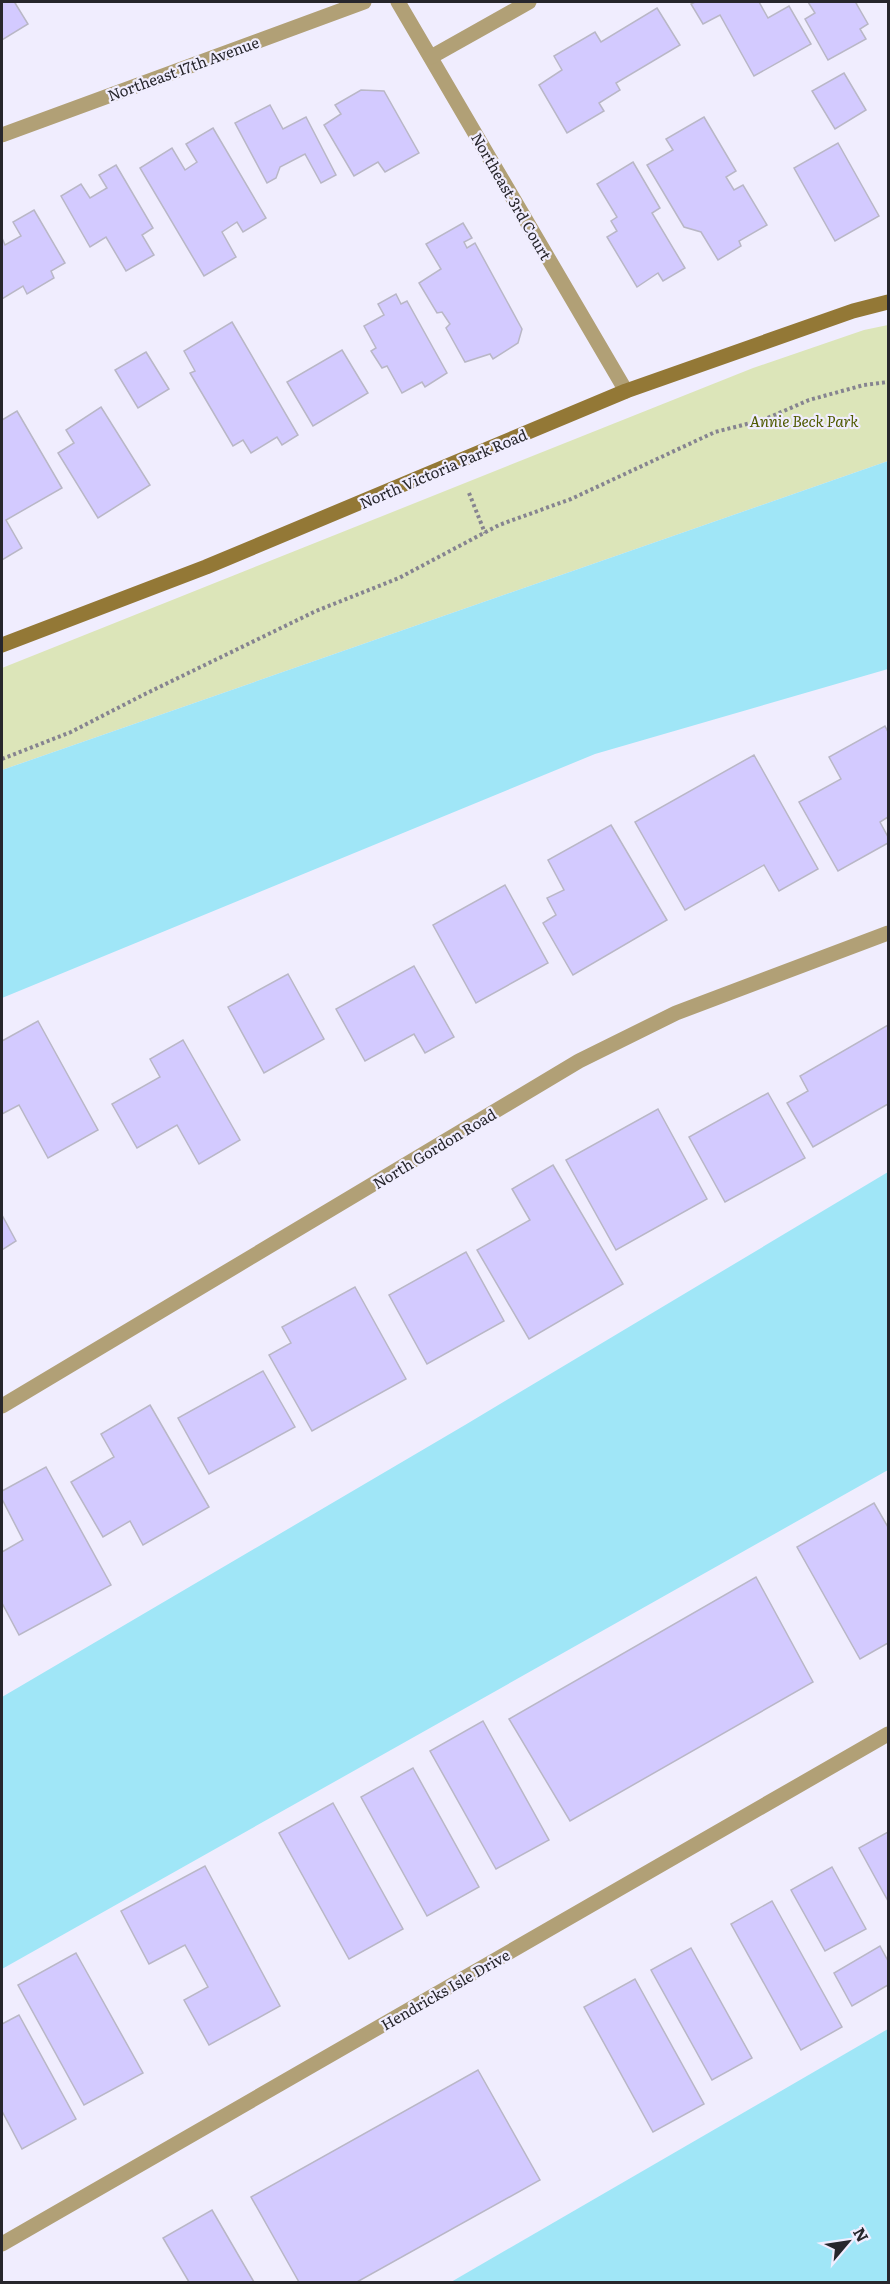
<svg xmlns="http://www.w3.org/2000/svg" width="890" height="2284" font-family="Literata,serif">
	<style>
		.green { fill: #dce5b9 }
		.water { fill: #a0e6f7 }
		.building { fill: #d3caff; stroke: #b9b7c6; stroke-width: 1.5 }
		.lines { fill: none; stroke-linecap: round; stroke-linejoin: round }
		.path { stroke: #868490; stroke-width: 4; stroke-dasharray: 3 3; stroke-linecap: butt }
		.street { stroke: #b1a076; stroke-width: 15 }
		.secondary { stroke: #937836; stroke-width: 15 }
		.labels { text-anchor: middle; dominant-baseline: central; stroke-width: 4.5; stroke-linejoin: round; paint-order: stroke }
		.street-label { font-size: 15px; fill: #27262c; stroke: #f0edfe }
		.park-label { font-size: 15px; font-style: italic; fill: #4f5a00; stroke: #f0edfe }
	</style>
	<rect width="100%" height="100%" fill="#f0edfe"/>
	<!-- green -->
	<path class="green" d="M 888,325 L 888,461 L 2,770 L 2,668 L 753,368 L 864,330 Z"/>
	<!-- water -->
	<g class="water">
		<path d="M 888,461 L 888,669 L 595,754 L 2,998 L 2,770 Z"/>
		<path d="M 888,1172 L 888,1470 L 2,1969 L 2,1697 L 465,1425 Z"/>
		<path d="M 888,2029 L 888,2282 L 451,2282 L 881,2033 Z"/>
	</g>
	<!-- building -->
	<g class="building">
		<path d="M 2,2 L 17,2 L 15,3 L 28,24 L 2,40 Z"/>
		<path d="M 695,2 L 759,2 L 768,18 L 789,6 L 811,44 L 754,76 L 720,15 L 703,24 L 691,4 Z"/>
		<path d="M 808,2 L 858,2 L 856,3 L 868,24 L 860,29 L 866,39 L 828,60 L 805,19 L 815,13 Z"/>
		<path d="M 657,8 L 680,45 L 616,83 L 620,90 L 599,103 L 604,111 L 567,133 L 539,85 L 562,70 L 554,56 L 595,32 L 601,42 Z"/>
		<path d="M 844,73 L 866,110 L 835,129 L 812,91 Z"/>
		<path d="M 361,90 L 384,91 L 419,153 L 385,172 L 378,162 L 354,176 L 324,125 L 341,114 L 335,105 Z"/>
		<path d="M 270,105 L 283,129 L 306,117 L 336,175 L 321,183 L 305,154 L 280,167 L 276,178 L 267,183 L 235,123 Z"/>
		<path d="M 704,117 L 736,171 L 726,177 L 734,190 L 743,185 L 767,225 L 739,241 L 741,246 L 718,260 L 701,232 L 684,227 L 647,165 L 673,150 L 666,139 Z"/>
		<path d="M 213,128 L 266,218 L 243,232 L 237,222 L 222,232 L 236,257 L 204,276 L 140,168 L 172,148 L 185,170 L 197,162 L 186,144 Z"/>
		<path d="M 838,143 L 879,216 L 835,241 L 794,168 Z"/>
		<path d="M 633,162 L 660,208 L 652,213 L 685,268 L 663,281 L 658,273 L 637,287 L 607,237 L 617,231 L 611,221 L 617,217 L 597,184 Z"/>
		<path d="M 116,165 L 153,228 L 142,235 L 154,255 L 126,271 L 106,237 L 90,247 L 61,196 L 81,184 L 90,198 L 107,188 L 99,175 Z"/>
		<path d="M 34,210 L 65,263 L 51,271 L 54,278 L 27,294 L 23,286 L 2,299 L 2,238 L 5,245 L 21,236 L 13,222 Z"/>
		<path d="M 463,223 L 472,238 L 464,242 L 467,248 L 475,243 L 522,329 L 518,343 L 493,359 L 490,354 L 465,362 L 446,328 L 450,324 L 442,312 L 437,313 L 419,283 L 441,269 L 426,244 Z"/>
		<path d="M 396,294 L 401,304 L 407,301 L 447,373 L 425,387 L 422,382 L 402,393 L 387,366 L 382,368 L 371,351 L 376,348 L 364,326 L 384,315 L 378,304 Z"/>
		<path d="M 232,322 L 298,435 L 282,445 L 277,437 L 251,453 L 243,440 L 233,446 L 190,373 L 195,371 L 184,351 Z"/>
		<path d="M 342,350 L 368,393 L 313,426 L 287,382 Z"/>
		<path d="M 146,352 L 169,389 L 138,408 L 115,370 Z"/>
		<path d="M 101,407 L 150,485 L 98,518 L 58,453 L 74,443 L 66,430 Z"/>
		<path d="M 17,411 L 62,488 L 6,520 L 22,548 L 2,560 L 2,420 Z"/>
		<path d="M 885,726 L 888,732 L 888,817 L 880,822 L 888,837 L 888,843 L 838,871 L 799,802 L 841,779 L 829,757 Z"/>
		<path d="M 754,755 L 818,869 L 779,891 L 764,865 L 685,910 L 635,822 Z"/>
		<path d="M 611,825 L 667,920 L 573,975 L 543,923 L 556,915 L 547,898 L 564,890 L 548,860 Z"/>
		<path d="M 505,885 L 548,963 L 476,1003 L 433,925 Z"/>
		<path d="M 414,966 L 454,1037 L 425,1053 L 414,1034 L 365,1061 L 336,1009 Z"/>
		<path d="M 288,974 L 324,1039 L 264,1073 L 228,1007 Z"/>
		<path d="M 38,1021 L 98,1130 L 48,1158 L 19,1105 L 2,1114 L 2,1041 Z"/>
		<path d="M 888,1025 L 888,1104 L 813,1147 L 787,1103 L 808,1091 L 800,1076 Z"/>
		<path d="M 183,1040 L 240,1140 L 199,1164 L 177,1125 L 137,1148 L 112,1104 L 160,1077 L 150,1059 Z"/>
		<path d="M 768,1093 L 805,1158 L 725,1202 L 689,1137 Z"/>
		<path d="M 658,1109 L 707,1199 L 616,1250 L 566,1160 Z"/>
		<path d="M 553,1165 L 623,1284 L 529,1339 L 477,1250 L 530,1220 L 512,1189 Z"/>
		<path d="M 2,1215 L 16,1241 L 2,1250 Z"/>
		<path d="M 466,1252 L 504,1321 L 427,1364 L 389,1295 Z"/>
		<path d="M 355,1287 L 406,1379 L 312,1431 L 269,1355 L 291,1343 L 282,1327 Z"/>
		<path d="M 263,1371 L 295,1427 L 209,1474 L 178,1418 Z"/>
		<path d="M 150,1405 L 209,1507 L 143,1545 L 130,1521 L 103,1537 L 71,1482 L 114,1457 L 101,1434 Z"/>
		<path d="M 46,1467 L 111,1585 L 19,1635 L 2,1603 L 2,1552 L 23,1540 L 2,1499 L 2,1491 Z"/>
		<path d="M 874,1503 L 888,1527 L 888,1643 L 860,1659 L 797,1547 Z"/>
		<path d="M 756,1577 L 813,1682 L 570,1821 L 509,1719 Z"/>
		<path d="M 483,1721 L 549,1840 L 496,1869 L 430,1751 Z"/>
		<path d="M 413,1768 L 479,1887 L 427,1916 L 361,1797 Z"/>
		<path d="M 333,1803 L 403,1929 L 349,1959 L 279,1833 Z"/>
		<path d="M 888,1832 L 888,1901 L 859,1848 Z"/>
		<path d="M 205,1866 L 280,2006 L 209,2045 L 184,2000 L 208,1987 L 185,1945 L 149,1964 L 121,1911 Z"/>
		<path d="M 832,1867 L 866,1929 L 825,1951 L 791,1890 Z"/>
		<path d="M 772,1901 L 842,2027 L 801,2050 L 731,1924 Z"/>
		<path d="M 880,1946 L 888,1961 L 888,1985 L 852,2006 L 834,1973 Z"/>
		<path d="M 691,1948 L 752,2058 L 712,2080 L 651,1970 Z"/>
		<path d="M 76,1953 L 143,2073 L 84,2105 L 18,1985 Z"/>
		<path d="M 635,1979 L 704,2104 L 653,2132 L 584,2007 Z"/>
		<path d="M 19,2015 L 76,2119 L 22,2149 L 2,2111 L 2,2024 Z"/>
		<path d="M 478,2070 L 540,2180 L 357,2282 L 299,2282 L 251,2197 Z"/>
		<path d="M 212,2210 L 254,2282 L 189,2282 L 163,2238 Z"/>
	</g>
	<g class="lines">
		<!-- path -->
		<g class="path">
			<path d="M 469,493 L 485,533"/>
			<path d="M 2,759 L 71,732 L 143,695 L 316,611 L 399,578 L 499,525 L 571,499 L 715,432 L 763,420 L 809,400 L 864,385 L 888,382"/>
		</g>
		<!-- street -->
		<g class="street">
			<path d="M 398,2 L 626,391"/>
			<path d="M 431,57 L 529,2"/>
			<path d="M 2,135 L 364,2"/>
			<path d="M 2,1406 L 579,1061 L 676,1013 L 888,933"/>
			<path d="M 2,2244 L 888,1734"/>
		</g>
		<!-- secondary -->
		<path class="secondary" d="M 2,645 L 206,567 L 626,391 L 853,311 L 888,302"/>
	</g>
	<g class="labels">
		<!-- street labels -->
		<g class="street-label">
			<text transform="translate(183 68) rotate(-20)">Northeast 17th Avenue</text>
			<text transform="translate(512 196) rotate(60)">Northeast 3rd Court</text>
			<text transform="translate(443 468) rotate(-23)">North Victoria Park Road</text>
			<text transform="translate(434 1148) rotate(-31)">North Gordon Road</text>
			<text transform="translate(445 1989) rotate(-30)">Hendricks Isle Drive</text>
		</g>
		<!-- park labels -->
		<g class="park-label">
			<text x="804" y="420">Annie Beck Park</text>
		</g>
	</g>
	<!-- border -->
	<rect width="890" height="2284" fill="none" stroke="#27262c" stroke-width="6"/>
	<!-- north arrow -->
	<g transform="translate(848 2242) rotate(61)" stroke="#f0edfe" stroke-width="4.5" paint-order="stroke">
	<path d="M0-4.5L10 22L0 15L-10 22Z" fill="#27262c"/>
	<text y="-9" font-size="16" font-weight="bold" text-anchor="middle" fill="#27262c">N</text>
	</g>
</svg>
